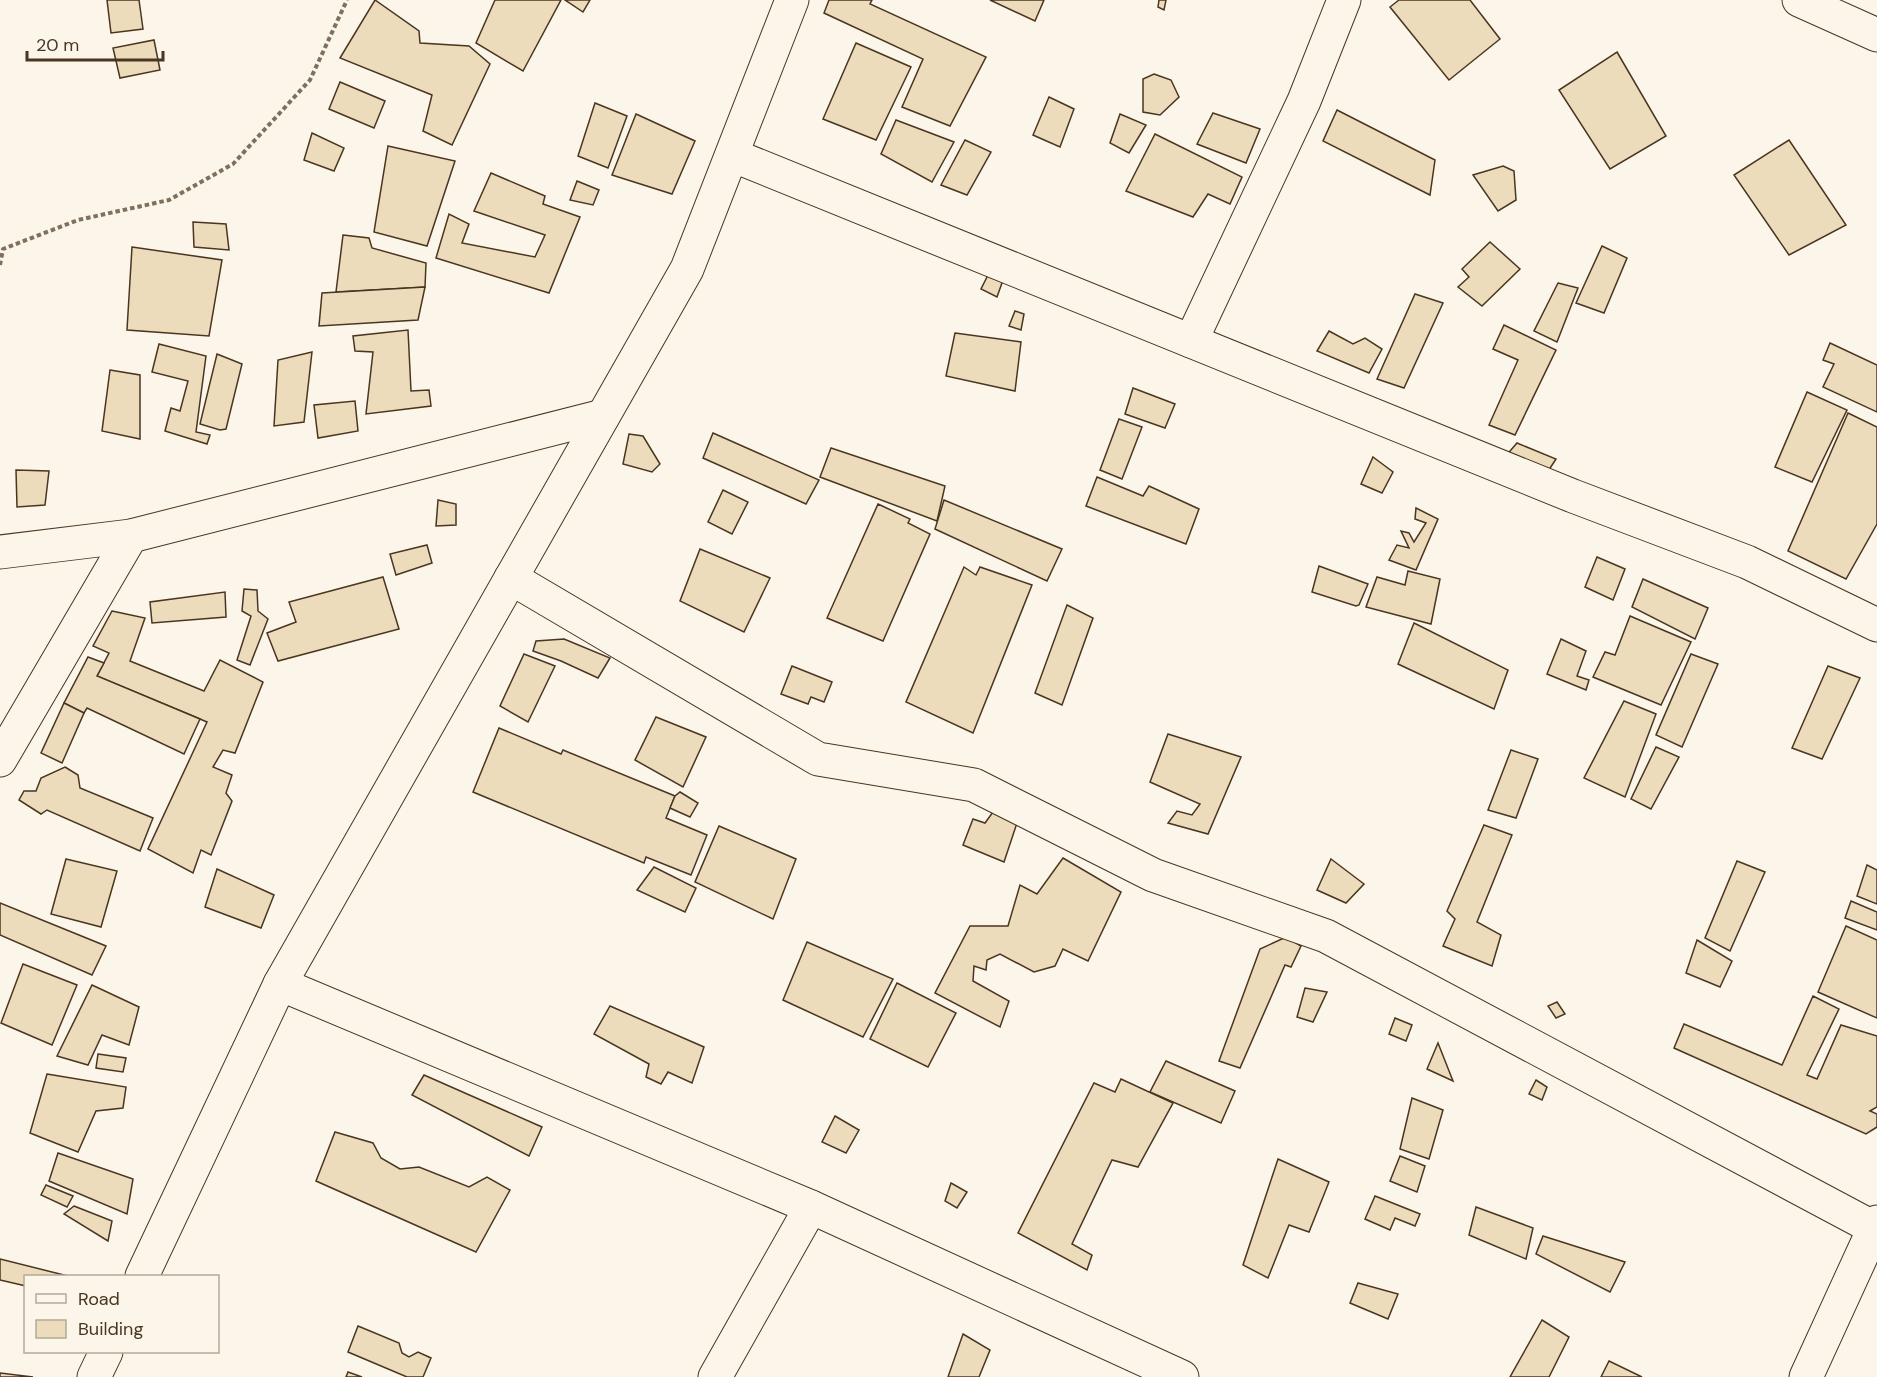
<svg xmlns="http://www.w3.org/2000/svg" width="1877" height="1377" font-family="'DM Sans',sans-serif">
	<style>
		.building { fill: #ecdcbc; stroke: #4a3520; stroke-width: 1.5 }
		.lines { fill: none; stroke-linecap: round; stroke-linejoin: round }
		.minor-casing { stroke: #4a3520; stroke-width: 35 }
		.path { stroke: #7f6f5c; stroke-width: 4; stroke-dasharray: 4.5 3; stroke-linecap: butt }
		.minor { stroke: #fbf6e9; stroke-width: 33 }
	</style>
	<rect width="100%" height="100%" fill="#fbf6e9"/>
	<!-- building -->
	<g class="building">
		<path d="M 107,0 L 139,0 L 143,29 L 111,33 Z"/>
		<path d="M 375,0 L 419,31 L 420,43 L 469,46 L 490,64 L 452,145 L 423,131 L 432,95 L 340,58 Z"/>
		<path d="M 495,0 L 561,0 L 523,71 L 476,43 Z"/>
		<path d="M 565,0 L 590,0 L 583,12 Z"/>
		<path d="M 829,0 L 872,0 L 870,4 L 986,57 L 950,126 L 902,107 L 923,59 L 824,13 Z"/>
		<path d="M 990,0 L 1044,0 L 1035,21 Z"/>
		<path d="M 1159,0 L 1166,0 L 1164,10 L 1158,7 Z"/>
		<path d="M 1399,0 L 1470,0 L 1500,39 L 1449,80 L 1390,7 Z"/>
		<path d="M 154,40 L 160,70 L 120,78 L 113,48 Z"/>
		<path d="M 856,43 L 911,67 L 876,140 L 823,119 Z"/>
		<path d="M 1617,52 L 1666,136 L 1610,169 L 1559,90 Z"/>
		<path d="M 1154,74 L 1171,80 L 1179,97 L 1160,115 L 1143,112 L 1143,79 Z"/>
		<path d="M 340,82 L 385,101 L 374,128 L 329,109 Z"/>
		<path d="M 1049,97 L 1074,109 L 1060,147 L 1033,135 Z"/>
		<path d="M 595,103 L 627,116 L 608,168 L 578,156 Z"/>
		<path d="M 1337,110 L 1435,160 L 1430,195 L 1323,141 Z"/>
		<path d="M 1213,113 L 1260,129 L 1246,163 L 1197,144 Z"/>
		<path d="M 636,114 L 695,141 L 672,194 L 612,175 Z"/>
		<path d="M 1120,114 L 1146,125 L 1129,153 L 1110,143 Z"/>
		<path d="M 896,120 L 954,142 L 932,182 L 881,154 Z"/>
		<path d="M 312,133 L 344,148 L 334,171 L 304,160 Z"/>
		<path d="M 1155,134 L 1242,177 L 1230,204 L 1208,194 L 1193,217 L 1126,191 Z"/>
		<path d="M 965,140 L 991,152 L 967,195 L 941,185 Z"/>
		<path d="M 1789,140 L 1846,225 L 1789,255 L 1734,175 Z"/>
		<path d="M 388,146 L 455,161 L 427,246 L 374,232 Z"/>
		<path d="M 1503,166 L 1514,171 L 1516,200 L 1498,211 L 1473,175 Z"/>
		<path d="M 491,173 L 545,196 L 543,204 L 580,217 L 549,293 L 436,258 L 449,214 L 469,224 L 462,243 L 535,257 L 545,235 L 474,211 Z"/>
		<path d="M 577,181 L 599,190 L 593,205 L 570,200 Z"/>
		<path d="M 193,222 L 226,224 L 229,250 L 194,247 Z"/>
		<path d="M 343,235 L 369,238 L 372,248 L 426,263 L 425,287 L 336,292 Z"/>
		<path d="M 1490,242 L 1520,269 L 1482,306 L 1458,287 L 1469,277 L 1462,269 Z"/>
		<path d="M 1602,246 L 1627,258 L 1604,313 L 1576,303 Z"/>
		<path d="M 132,247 L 222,260 L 209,336 L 127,330 Z"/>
		<path d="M 989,273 L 1003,280 L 997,297 L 981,289 Z"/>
		<path d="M 1558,283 L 1578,288 L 1557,342 L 1534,331 Z"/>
		<path d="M 425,287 L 418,320 L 319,326 L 322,293 Z"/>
		<path d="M 1415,294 L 1443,303 L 1404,388 L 1377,379 Z"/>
		<path d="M 1015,311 L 1024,314 L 1021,330 L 1009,326 Z"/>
		<path d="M 1504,325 L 1556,350 L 1515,435 L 1489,425 L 1518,360 L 1493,349 Z"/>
		<path d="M 408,330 L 411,391 L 429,390 L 431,406 L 366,414 L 373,352 L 355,351 L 353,336 Z"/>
		<path d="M 1329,331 L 1353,344 L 1365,338 L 1382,349 L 1369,373 L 1317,351 Z"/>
		<path d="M 955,333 L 1021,342 L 1015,391 L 946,376 Z"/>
		<path d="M 1830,343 L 1877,365 L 1877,412 L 1823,387 L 1834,364 L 1823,360 Z"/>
		<path d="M 159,344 L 206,356 L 196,432 L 210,435 L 207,444 L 165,431 L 171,408 L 180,411 L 188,381 L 152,372 Z"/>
		<path d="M 312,352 L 304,422 L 274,426 L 278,360 Z"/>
		<path d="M 217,354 L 242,364 L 226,429 L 220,430 L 200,424 Z"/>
		<path d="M 110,370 L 140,375 L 140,439 L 102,431 Z"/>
		<path d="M 1133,388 L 1175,404 L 1165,428 L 1125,414 Z"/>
		<path d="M 1807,392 L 1847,410 L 1812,482 L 1775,467 Z"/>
		<path d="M 355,401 L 358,431 L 318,438 L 314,405 Z"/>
		<path d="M 1848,413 L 1877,427 L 1877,524 L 1846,579 L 1788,551 Z"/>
		<path d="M 1119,419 L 1142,427 L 1122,479 L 1100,470 Z"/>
		<path d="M 713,433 L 819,480 L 806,504 L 703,458 Z"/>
		<path d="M 629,434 L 643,436 L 660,464 L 652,472 L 623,464 Z"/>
		<path d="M 1517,443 L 1556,459 L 1543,479 L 1504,458 Z"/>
		<path d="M 831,448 L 945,486 L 937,521 L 820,477 Z"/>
		<path d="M 1373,457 L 1393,472 L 1382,493 L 1361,484 Z"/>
		<path d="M 16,470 L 49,471 L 45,505 L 17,507 Z"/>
		<path d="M 1097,477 L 1143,496 L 1149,486 L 1199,509 L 1186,544 L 1086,506 Z"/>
		<path d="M 723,490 L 748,502 L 732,534 L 708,522 Z"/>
		<path d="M 438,500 L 456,504 L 456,525 L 436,526 Z"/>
		<path d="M 944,500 L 1062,549 L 1047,581 L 935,529 Z"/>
		<path d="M 878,504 L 910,519 L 908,523 L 930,534 L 883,641 L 827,618 Z"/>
		<path d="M 1416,508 L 1438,519 L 1416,570 L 1389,560 L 1397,545 L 1409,548 L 1401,531 L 1409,533 L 1414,542 L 1426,523 L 1415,519 Z"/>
		<path d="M 427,545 L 432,563 L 396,575 L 390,554 Z"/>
		<path d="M 700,549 L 770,578 L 744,632 L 680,601 Z"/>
		<path d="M 1597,557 L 1625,569 L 1613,600 L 1585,587 Z"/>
		<path d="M 1319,566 L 1368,584 L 1359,605 L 1356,606 L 1312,592 Z"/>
		<path d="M 964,567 L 976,575 L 980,567 L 1032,585 L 973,733 L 906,702 Z"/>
		<path d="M 1408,571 L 1440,579 L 1431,624 L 1366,607 L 1377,577 L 1405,585 Z"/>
		<path d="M 383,577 L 399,629 L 278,661 L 267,633 L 296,622 L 289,602 Z"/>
		<path d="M 1643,579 L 1708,608 L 1695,639 L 1632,607 Z"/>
		<path d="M 244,589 L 257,590 L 258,611 L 268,619 L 250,665 L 237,660 L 251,616 L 242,611 Z"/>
		<path d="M 225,592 L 226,617 L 152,623 L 150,602 Z"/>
		<path d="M 1067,605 L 1093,618 L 1062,705 L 1035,693 Z"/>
		<path d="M 112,611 L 145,618 L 130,661 L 204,691 L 220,660 L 263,682 L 235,753 L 223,750 L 213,767 L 232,775 L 226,793 L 232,801 L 211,855 L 201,850 L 193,873 L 148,849 L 207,722 L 97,676 L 109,653 L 93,646 Z"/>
		<path d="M 1630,616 L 1691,642 L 1661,705 L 1593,677 L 1605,652 L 1615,655 Z"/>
		<path d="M 1414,623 L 1508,670 L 1494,709 L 1398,664 Z"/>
		<path d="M 564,639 L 610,658 L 598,678 L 561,661 L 533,651 L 536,641 Z"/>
		<path d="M 1561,639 L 1586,651 L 1577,676 L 1589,680 L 1586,690 L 1547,674 Z"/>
		<path d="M 524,654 L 555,666 L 528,722 L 500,706 Z"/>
		<path d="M 1691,654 L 1718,664 L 1682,747 L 1656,735 Z"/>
		<path d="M 88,657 L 104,663 L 97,676 L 200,719 L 184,754 L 87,708 L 84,713 L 64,703 Z"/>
		<path d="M 792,666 L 832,682 L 824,702 L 811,697 L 808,704 L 781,694 Z"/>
		<path d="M 1828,666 L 1860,678 L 1822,759 L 1792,748 Z"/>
		<path d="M 1624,701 L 1656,714 L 1625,797 L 1584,778 Z"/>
		<path d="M 64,703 L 84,713 L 62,763 L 41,753 Z"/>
		<path d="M 656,717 L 706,737 L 683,787 L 635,760 Z"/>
		<path d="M 499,728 L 561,754 L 563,750 L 675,796 L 666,818 L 707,835 L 691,875 L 646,857 L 644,863 L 473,792 Z"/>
		<path d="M 1168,734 L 1241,757 L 1208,834 L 1168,823 L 1177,811 L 1192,815 L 1200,804 L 1150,782 Z"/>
		<path d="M 1656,747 L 1679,757 L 1651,809 L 1631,799 Z"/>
		<path d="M 1511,750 L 1538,759 L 1516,818 L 1488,810 Z"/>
		<path d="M 65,767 L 78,775 L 80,788 L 153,818 L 140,851 L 47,810 L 41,814 L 19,800 L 24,791 L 36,791 L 41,778 Z"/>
		<path d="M 680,792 L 698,803 L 690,817 L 670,808 L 675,796 Z"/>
		<path d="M 993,812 L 1017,823 L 1004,862 L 963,845 L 973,819 L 985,823 Z"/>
		<path d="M 1484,825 L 1512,835 L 1477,922 L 1501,935 L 1492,966 L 1443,946 L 1455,919 L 1447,911 Z"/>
		<path d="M 719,826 L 796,859 L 773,919 L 695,882 Z"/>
		<path d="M 1063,858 L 1121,892 L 1088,961 L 1063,949 L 1055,966 L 1034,972 L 1000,954 L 987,960 L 986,970 L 974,966 L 973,981 L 1009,1001 L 1000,1027 L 935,993 L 970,926 L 1008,926 L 1020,885 L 1037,894 Z"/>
		<path d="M 66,859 L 117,871 L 101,927 L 51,914 Z"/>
		<path d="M 1331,859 L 1364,884 L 1346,903 L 1317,890 Z"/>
		<path d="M 1737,861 L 1765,872 L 1730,951 L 1705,938 Z"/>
		<path d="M 1867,865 L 1877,870 L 1877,904 L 1857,896 Z"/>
		<path d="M 654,867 L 696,888 L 685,912 L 637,890 Z"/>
		<path d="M 217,869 L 274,895 L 261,928 L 205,907 Z"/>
		<path d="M 1851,901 L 1877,912 L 1877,930 L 1845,918 Z"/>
		<path d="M 0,903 L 106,946 L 92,975 L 0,935 Z"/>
		<path d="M 1846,926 L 1877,940 L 1877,1018 L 1818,992 Z"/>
		<path d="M 1286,937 L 1301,946 L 1291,967 L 1285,965 L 1240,1068 L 1219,1061 L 1260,949 Z"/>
		<path d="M 1697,940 L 1732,961 L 1720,987 L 1686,973 Z"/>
		<path d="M 807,942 L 893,979 L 863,1037 L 783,1000 Z"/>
		<path d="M 23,964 L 77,985 L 52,1045 L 1,1023 Z"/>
		<path d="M 897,983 L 956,1013 L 928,1067 L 870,1039 Z"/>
		<path d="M 92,985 L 139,1007 L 129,1045 L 102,1035 L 88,1065 L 57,1056 Z"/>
		<path d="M 1305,988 L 1327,992 L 1313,1022 L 1297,1017 Z"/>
		<path d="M 1813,996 L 1839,1009 L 1807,1075 L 1817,1079 L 1841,1025 L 1877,1036 L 1877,1107 L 1870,1111 L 1877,1114 L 1877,1127 L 1866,1134 L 1674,1048 L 1684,1024 L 1782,1065 Z"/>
		<path d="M 1557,1002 L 1565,1014 L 1556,1018 L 1548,1006 Z"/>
		<path d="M 610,1006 L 704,1047 L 692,1083 L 668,1072 L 661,1084 L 646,1077 L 649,1064 L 594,1034 Z"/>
		<path d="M 1395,1018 L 1412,1025 L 1406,1041 L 1389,1034 Z"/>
		<path d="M 1438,1043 L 1453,1081 L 1427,1069 Z"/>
		<path d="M 98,1054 L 126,1058 L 123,1072 L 96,1068 Z"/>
		<path d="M 1166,1061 L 1235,1091 L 1221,1123 L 1150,1092 Z"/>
		<path d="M 47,1074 L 126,1087 L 123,1108 L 96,1111 L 78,1152 L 30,1133 Z"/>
		<path d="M 424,1075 L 542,1127 L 529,1156 L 412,1095 Z"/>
		<path d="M 1121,1079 L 1173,1103 L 1138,1167 L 1112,1160 L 1072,1244 L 1092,1255 L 1087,1270 L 1018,1233 L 1094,1083 L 1115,1092 Z"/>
		<path d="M 1536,1080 L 1547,1087 L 1542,1100 L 1529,1094 Z"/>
		<path d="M 1412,1098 L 1443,1110 L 1429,1159 L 1400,1149 Z"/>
		<path d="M 835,1116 L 859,1130 L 846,1153 L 822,1142 Z"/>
		<path d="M 335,1132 L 373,1143 L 381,1158 L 400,1169 L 419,1167 L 469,1187 L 487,1177 L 510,1190 L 476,1252 L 316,1181 Z"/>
		<path d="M 58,1153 L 133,1179 L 127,1214 L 49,1181 Z"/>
		<path d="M 1400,1156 L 1425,1166 L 1417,1192 L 1390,1181 Z"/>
		<path d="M 1278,1159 L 1329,1182 L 1309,1232 L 1289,1225 L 1268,1278 L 1243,1265 Z"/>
		<path d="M 951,1183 L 967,1192 L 957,1208 L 945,1201 Z"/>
		<path d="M 46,1185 L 73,1196 L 67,1207 L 41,1195 Z"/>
		<path d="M 1375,1196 L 1420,1214 L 1415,1226 L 1395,1218 L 1390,1230 L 1365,1219 Z"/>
		<path d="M 74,1206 L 112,1221 L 108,1241 L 64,1214 Z"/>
		<path d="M 1476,1207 L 1533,1228 L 1526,1259 L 1469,1235 Z"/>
		<path d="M 1543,1236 L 1625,1262 L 1610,1292 L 1536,1254 Z"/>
		<path d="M 0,1259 L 68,1276 L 26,1276 L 26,1286 L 0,1280 Z"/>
		<path d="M 1358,1283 L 1398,1294 L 1388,1319 L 1350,1303 Z"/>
		<path d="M 1542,1320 L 1569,1337 L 1549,1377 L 1510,1377 Z"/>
		<path d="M 358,1326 L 399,1343 L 402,1353 L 409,1357 L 418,1352 L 431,1358 L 423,1377 L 407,1377 L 348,1352 Z"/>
		<path d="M 963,1334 L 990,1350 L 979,1377 L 948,1377 Z"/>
		<path d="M 1609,1361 L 1642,1377 L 1601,1377 Z"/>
		<path d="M 348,1372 L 362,1377 L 346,1377 Z"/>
		<path d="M 0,1373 L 33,1377 L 0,1377 Z"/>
	</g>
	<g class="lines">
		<defs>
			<g id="minor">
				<path d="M 1799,0 L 1877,35"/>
				<path d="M 732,155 L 1573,496 L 1747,562 L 1877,625"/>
				<path d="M 1191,341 L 1304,101 L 1344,0"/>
				<path d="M 0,552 L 131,536 L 603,416"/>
				<path d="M 511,578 L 818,759 L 974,785 L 1153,875 L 1326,936 L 1874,1228"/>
				<path d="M 0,760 L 131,536"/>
				<path d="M 280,984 L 811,1207 L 1182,1377"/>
				<path d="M 142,1276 L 280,984 L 687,269 L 792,0"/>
				<path d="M 94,1377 L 106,1352"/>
				<path d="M 715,1377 L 811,1207"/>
				<path d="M 1806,1377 L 1877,1222"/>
			</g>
		</defs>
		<!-- minor casing -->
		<use href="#minor" class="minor-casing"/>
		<!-- path -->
		<path class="path" d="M 0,265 L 3,249 L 78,220 L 169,200 L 233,164 L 310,80 L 347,0"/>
		<!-- minor -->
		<use href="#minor" class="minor"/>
	</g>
	<!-- legend -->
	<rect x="24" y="1275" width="195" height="78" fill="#fbf6e9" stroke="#b4a999" stroke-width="1.5"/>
	<rect x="36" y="1294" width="30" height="9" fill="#fbf6e9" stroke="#b4a999" stroke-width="1.5"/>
	<text x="78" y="1305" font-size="18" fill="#4a3520">Road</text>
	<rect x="36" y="1320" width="30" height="18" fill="#ecdcbc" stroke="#b4a999" stroke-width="1.5"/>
	<text x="78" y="1335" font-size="18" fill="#4a3520">Building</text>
	<!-- scale -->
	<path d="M27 51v9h136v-9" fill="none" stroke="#4a3520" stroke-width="3"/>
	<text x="36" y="51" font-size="18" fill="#4a3520" stroke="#fbf6e9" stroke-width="4.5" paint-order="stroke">20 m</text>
</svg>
